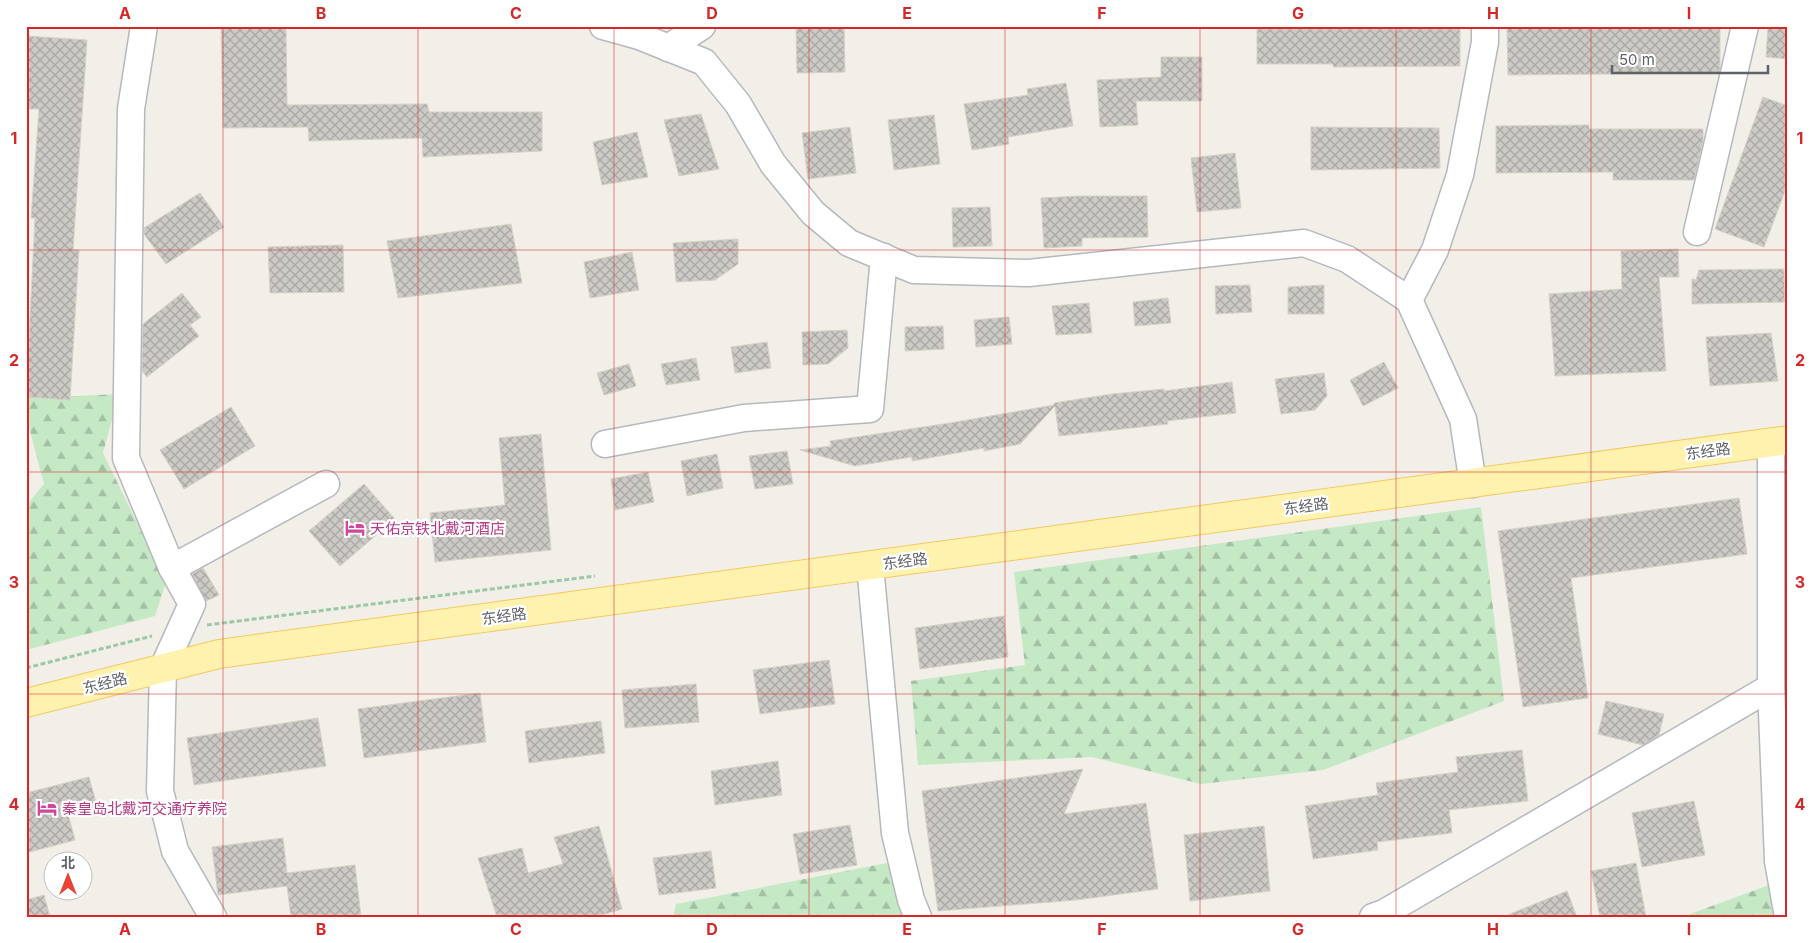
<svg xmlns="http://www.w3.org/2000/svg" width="1814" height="943" font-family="Inter,'Noto Sans SC',sans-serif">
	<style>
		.forest { fill: url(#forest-firs) }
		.building { fill: url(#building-cross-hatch); stroke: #d6d1c6 }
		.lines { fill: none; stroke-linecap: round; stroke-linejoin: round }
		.minor-casing { stroke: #b5b8bc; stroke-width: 29 }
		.major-casing { stroke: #f2c960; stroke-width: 30 }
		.path { stroke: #9cc7a9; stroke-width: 3; stroke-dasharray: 5 2.5; stroke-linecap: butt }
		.minor { stroke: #fff; stroke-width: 26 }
		.major { stroke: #fff2af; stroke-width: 28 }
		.grid { fill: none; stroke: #d62828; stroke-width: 1; stroke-opacity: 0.55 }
		.labels { text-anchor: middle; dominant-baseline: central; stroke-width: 4.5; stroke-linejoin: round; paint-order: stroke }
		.street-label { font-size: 15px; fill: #5f6368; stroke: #fff }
		.hotel-label { font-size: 15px; fill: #b23c85; stroke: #fff; text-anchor: start }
		.neatline { fill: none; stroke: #d62828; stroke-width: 2 }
		.grid-label { font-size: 16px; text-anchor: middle; font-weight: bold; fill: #d62828 }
	</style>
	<defs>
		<pattern id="forest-firs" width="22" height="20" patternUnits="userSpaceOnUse" patternTransform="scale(1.25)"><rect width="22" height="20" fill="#c5e8c5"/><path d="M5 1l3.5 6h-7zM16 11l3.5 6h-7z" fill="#a3c0a4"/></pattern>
		<pattern id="building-cross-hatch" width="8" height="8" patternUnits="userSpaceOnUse" patternTransform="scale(1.25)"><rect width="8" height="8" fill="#cccac5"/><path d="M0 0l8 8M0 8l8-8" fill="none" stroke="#a9a8a4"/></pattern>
	</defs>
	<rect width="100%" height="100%" fill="#f1efe8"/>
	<!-- forest -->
	<g class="forest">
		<path d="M 46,353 L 55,397 L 119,394 L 103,453 L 166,582 L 155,616 L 26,650 L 26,506 L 44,484 L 26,416 L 26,374 Z"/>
		<path d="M 1481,507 L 1504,701 L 1323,770 L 1201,784 L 1092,757 L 918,765 L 911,681 L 1025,665 L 1014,572 Z"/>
		<path d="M 887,863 L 907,917 L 673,917 L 676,904 Z"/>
		<path d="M 1772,884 L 1777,917 L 1682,917 Z"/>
	</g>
	<!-- building -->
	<g class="building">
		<path d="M 221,26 L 286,26 L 287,105 L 427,104 L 429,112 L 542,112 L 542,151 L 423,157 L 422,138 L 309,141 L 308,127 L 223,128 Z"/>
		<path d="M 796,26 L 844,26 L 845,72 L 797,73 Z"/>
		<path d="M 1507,26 L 1720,26 L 1720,68 L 1719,73 L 1508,75 Z"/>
		<path d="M 1768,26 L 1788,26 L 1788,59 L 1766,57 Z"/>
		<path d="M 1257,29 L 1460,29 L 1460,66 L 1333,67 L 1333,64 L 1257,64 Z"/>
		<path d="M 26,36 L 87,40 L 73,250 L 79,250 L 70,400 L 26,397 L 35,218 L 31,218 L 39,109 L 26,109 Z"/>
		<path d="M 1161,57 L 1202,57 L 1202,101 L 1136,101 L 1138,125 L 1100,127 L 1097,80 L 1161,77 Z"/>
		<path d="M 1066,83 L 1073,126 L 1008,137 L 1009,144 L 972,150 L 964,104 L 1028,95 L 1027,89 Z"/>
		<path d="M 1763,97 L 1788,106 L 1788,183 L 1764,247 L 1715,229 Z"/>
		<path d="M 701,114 L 719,169 L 679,176 L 664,120 Z"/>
		<path d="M 934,115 L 940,164 L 894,170 L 888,120 Z"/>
		<path d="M 1589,125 L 1589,129 L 1703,129 L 1703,141 L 1694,180 L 1613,180 L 1613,172 L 1496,173 L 1496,126 Z"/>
		<path d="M 850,127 L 856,173 L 808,179 L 802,133 Z"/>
		<path d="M 1311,127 L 1439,128 L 1440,168 L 1311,170 Z"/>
		<path d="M 637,132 L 648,177 L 602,185 L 593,142 Z"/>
		<path d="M 1235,153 L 1241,208 L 1197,212 L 1191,158 Z"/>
		<path d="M 200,193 L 224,227 L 166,264 L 144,234 L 144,228 Z"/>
		<path d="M 1079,196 L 1147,196 L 1148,237 L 1082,238 L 1082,246 L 1044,248 L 1041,198 Z"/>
		<path d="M 990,207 L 992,246 L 953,247 L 952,208 Z"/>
		<path d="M 511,224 L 522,283 L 398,298 L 387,241 Z"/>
		<path d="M 738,239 L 738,264 L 715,280 L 676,282 L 673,243 Z"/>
		<path d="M 343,245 L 344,292 L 270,293 L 268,247 Z"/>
		<path d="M 1678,249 L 1679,277 L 1659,277 L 1666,371 L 1555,376 L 1549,294 L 1622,289 L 1621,251 Z"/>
		<path d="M 632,252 L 639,290 L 590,298 L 584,262 Z"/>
		<path d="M 1784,269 L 1785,302 L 1692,304 L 1692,279 L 1696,280 L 1699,270 Z"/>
		<path d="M 1250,285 L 1252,312 L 1216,314 L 1215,286 Z"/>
		<path d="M 1324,285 L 1324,314 L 1288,314 L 1288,287 Z"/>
		<path d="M 182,293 L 201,317 L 190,325 L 199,336 L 147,377 L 142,371 L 143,324 Z"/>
		<path d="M 1168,298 L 1171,323 L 1135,326 L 1133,302 Z"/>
		<path d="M 1089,303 L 1092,333 L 1056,335 L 1052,306 Z"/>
		<path d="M 1009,317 L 1012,344 L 976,347 L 974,320 Z"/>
		<path d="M 943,326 L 944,349 L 905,351 L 905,327 Z"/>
		<path d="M 847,330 L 848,348 L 828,364 L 803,365 L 802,332 Z"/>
		<path d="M 1771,333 L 1778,381 L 1710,386 L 1706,337 Z"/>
		<path d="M 767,342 L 771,368 L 735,373 L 731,347 Z"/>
		<path d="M 696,358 L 700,380 L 666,385 L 661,364 Z"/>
		<path d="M 1384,362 L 1398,388 L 1363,406 L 1350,380 Z"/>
		<path d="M 629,364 L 636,386 L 604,395 L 597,373 Z"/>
		<path d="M 1324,373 L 1327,396 L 1315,410 L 1281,414 L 1275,379 Z"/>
		<path d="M 1232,382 L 1236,413 L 1167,421 L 1168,424 L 1059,436 L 1055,406 L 1020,444 L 984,451 L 984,448 L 912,461 L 912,457 L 855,466 L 800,450 L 831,446 L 830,441 L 950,423 L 1054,405 L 1054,403 L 1112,394 L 1164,389 L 1164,391 Z"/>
		<path d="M 231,407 L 255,446 L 184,489 L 160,450 Z"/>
		<path d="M 541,434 L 551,550 L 435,562 L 430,513 L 505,505 L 499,438 Z"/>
		<path d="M 787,451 L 793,484 L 755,489 L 749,456 Z"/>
		<path d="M 717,454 L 723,488 L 687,496 L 681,461 Z"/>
		<path d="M 648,472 L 654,502 L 615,510 L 611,479 Z"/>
		<path d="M 364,484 L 395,519 L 340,566 L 309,531 Z"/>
		<path d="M 1739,498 L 1747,554 L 1571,578 L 1588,698 L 1523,707 L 1498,531 Z"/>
		<path d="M 203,568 L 219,595 L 206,601 L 192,574 Z"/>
		<path d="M 1004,616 L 1008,657 L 920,669 L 915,628 Z"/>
		<path d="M 829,660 L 835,704 L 760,714 L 753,670 Z"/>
		<path d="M 696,684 L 699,722 L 625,728 L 622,690 Z"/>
		<path d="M 480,693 L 486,742 L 364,758 L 358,709 Z"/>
		<path d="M 1606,701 L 1664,714 L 1659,735 L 1643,745 L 1598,734 Z"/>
		<path d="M 318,718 L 326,766 L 194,785 L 187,738 Z"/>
		<path d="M 601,721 L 605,753 L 529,763 L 525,731 Z"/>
		<path d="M 1522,750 L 1528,801 L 1449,810 L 1452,833 L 1377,842 L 1378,850 L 1313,859 L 1305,806 L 1378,795 L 1376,783 L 1458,772 L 1456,757 Z"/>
		<path d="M 778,761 L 782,795 L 715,805 L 711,771 Z"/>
		<path d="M 1083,769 L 1064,814 L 1146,803 L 1158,889 L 1076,900 L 938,911 L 922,791 Z"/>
		<path d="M 89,777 L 97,806 L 68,814 L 75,840 L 26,853 L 26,793 Z"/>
		<path d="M 1694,801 L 1705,855 L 1642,867 L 1632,813 Z"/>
		<path d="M 850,825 L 857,865 L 800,874 L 793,834 Z"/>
		<path d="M 599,826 L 622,909 L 595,917 L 497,917 L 478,858 L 522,848 L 528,873 L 563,864 L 554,837 Z"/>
		<path d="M 1264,826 L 1270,891 L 1190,901 L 1184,835 Z"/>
		<path d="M 283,838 L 287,873 L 355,865 L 361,917 L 291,917 L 287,886 L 218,895 L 212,847 Z"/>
		<path d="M 711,851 L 716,888 L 659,895 L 653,858 Z"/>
		<path d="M 1636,863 L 1646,917 L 1600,917 L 1591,871 Z"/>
		<path d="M 1567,891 L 1577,917 L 1505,917 L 1505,916 Z"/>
		<path d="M 44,895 L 50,917 L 26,917 L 26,900 Z"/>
	</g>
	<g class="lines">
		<defs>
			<g id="minor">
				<path d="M 144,26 L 131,109 L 126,458 L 172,568 L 192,604 L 163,668 L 160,791 L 175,851 L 213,917"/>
				<path d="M 603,26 L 639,36 L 704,62 L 738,104 L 773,164 L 813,213 L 849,243 L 914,270 L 1029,273 L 1304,243 L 1347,259 L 1409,300 L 1463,419 L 1473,484"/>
				<path d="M 668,48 L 702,26"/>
				<path d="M 1697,232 L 1745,26"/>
				<path d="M 1409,300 L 1435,250 L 1460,175 L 1485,42 L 1485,26"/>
				<path d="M 1771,443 L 1771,687 L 1778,861 L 1788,917"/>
				<path d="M 605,444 L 744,418 L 870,409 L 884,257"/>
				<path d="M 870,566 L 895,833 L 911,900 L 918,917"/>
				<path d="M 172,568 L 326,484"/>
				<path d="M 1373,917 L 1384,913 L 1771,687"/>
			</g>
			<path id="major" d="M 26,703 L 219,654 L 1788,440"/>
		</defs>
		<!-- minor casing -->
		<use href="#minor" class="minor-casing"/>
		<!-- major casing -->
		<use href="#major" class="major-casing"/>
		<!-- path -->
		<g class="path">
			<path d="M 207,625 L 595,576"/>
			<path d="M 26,668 L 152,636"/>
		</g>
		<!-- minor -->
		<use href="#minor" class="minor"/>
		<!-- major -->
		<use href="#major" class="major"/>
	</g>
	<!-- grid -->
	<path class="grid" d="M 223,26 L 223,917M 418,26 L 418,917M 614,26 L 614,917M 809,26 L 809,917M 1005,26 L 1005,917M 1200,26 L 1200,917M 1396,26 L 1396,917M 1591,26 L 1591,917M 26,250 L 1788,250M 26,472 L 1788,472M 26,694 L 1788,694"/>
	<!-- icons -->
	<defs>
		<symbol id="hotel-bare" viewBox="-9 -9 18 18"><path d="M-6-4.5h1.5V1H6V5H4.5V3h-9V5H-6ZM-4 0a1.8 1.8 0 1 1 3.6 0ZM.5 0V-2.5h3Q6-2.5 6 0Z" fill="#d1479c" stroke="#fff" stroke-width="2.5" paint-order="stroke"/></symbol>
	</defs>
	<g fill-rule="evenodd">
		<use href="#hotel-bare" x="341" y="514" width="28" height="28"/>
		<use href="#hotel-bare" x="33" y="794" width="28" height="28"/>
	</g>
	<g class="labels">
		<!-- street labels -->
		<g class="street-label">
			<text transform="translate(1708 451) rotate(-8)">东经路</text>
			<text transform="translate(1306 506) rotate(-8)">东经路</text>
			<text transform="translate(905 561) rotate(-8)">东经路</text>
			<text transform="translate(504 616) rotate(-8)">东经路</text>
			<text transform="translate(105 683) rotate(-14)">东经路</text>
		</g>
		<!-- hotel labels -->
		<g class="hotel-label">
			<text x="370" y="528">天佑京铁北戴河酒店</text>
			<text x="62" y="808">秦皇岛北戴河交通疗养院</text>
		</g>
	</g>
	<!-- border -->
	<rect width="1814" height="943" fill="none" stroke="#ffffff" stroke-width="55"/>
	<!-- north arrow -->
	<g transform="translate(68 876)"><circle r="24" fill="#ffffff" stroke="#bfc1c3"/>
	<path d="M0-4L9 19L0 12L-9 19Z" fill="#ea4335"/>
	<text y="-8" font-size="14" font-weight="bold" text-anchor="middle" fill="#5f6368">北</text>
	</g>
	<!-- scale -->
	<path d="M1612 65v8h156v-8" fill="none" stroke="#5f6368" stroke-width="2.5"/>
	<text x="1619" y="65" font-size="15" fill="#5f6368" stroke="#ffffff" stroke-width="4" paint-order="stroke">50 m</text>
	<rect x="28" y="28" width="1758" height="888" class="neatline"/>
	<g class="grid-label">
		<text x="125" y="19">A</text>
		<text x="321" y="19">B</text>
		<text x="516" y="19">C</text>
		<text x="712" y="19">D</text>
		<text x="907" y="19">E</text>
		<text x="1102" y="19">F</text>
		<text x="1298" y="19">G</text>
		<text x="1493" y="19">H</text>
		<text x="1689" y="19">I</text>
		<text x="14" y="144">1</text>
		<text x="1800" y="144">1</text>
		<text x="14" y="366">2</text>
		<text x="1800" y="366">2</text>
		<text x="14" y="588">3</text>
		<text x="1800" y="588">3</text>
		<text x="14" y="810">4</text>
		<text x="1800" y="810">4</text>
		<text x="125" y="935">A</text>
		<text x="321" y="935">B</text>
		<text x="516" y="935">C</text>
		<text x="712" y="935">D</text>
		<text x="907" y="935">E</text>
		<text x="1102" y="935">F</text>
		<text x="1298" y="935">G</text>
		<text x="1493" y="935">H</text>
		<text x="1689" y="935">I</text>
	</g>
</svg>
